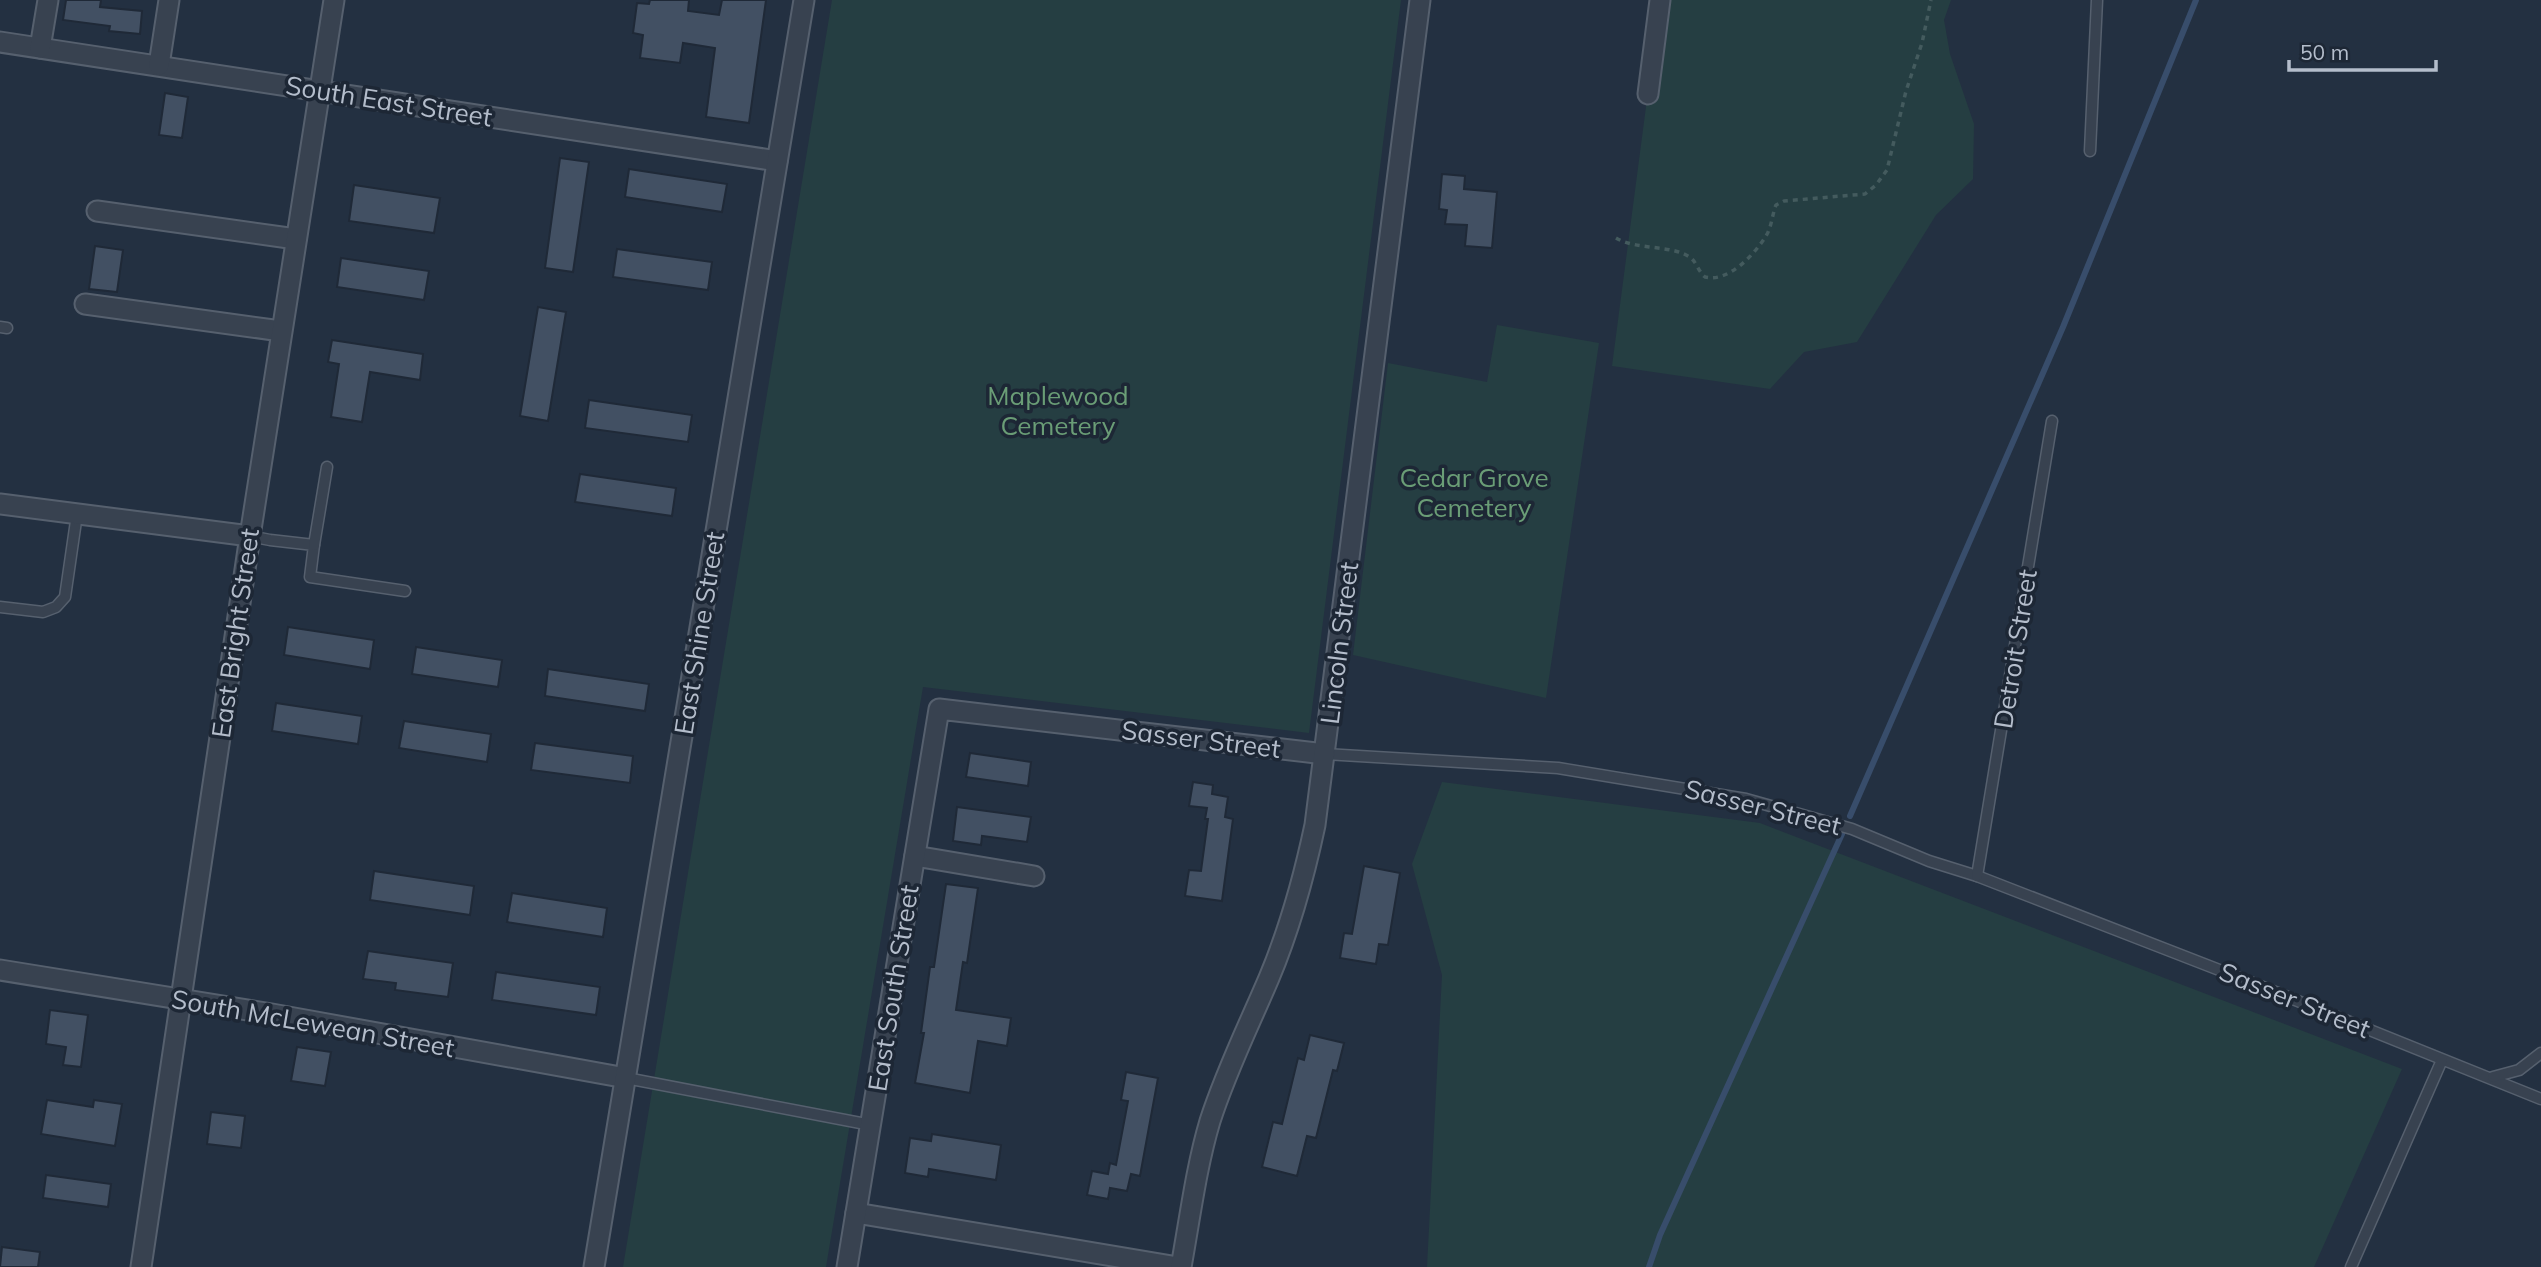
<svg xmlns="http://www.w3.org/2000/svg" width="2541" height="1267" font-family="Mulish,sans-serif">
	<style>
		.green { fill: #253e42 }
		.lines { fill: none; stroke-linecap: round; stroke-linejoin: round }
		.stream { stroke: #384d6b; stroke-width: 6 }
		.building { fill: #425063; stroke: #1f2937; stroke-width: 2 }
		.service-casing { stroke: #56606e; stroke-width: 13 }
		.minor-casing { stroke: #56606e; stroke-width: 23 }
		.path { stroke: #445b5e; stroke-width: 3.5; stroke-dasharray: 5 5; stroke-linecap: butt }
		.service { stroke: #384250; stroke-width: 10 }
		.minor { stroke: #384250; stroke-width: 19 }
		.labels { text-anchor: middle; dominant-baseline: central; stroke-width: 7; stroke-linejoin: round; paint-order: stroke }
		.street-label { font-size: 26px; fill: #b4bdcb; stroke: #1d2735 }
		.park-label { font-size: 26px; fill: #6a9d76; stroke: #1d2735 }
	</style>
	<rect width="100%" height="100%" fill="#233041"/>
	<!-- green -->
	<g class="green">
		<path d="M 832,0 L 1401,0 L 1309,733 L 923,687 L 826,1267 L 623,1267 Z"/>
		<path d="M 1660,0 L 1951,0 L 1944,20 L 1950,54 L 1974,124 L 1973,179 L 1936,215 L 1857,342 L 1804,352 L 1770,389 L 1612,366 Z"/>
		<path d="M 1497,325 L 1599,343 L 1546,698 L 1353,655 L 1388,363 L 1487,382 Z"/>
		<path d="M 1442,782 L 1760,823 L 2402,1069 L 2314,1267 L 1427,1267 L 1442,975 L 1412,864 Z"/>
	</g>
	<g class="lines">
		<!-- stream -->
		<g class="stream">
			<path d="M 1850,816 L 2063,327 L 2196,0"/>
			<path d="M 1649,1267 L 1660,1235 L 1842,834"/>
		</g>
	</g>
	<!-- building -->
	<g class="building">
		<path d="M 66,0 L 101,0 L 100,7 L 142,11 L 140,34 L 109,31 L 110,26 L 63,20 Z"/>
		<path d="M 650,0 L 689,0 L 688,11 L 719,15 L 722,0 L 766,0 L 749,123 L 706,117 L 715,48 L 683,43 L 680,63 L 640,58 L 643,35 L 633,33 L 637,3 L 649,4 Z"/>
		<path d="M 165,93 L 188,97 L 182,138 L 159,135 Z"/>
		<path d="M 560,158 L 589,162 L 573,272 L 545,268 Z"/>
		<path d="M 629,169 L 727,184 L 722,212 L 625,197 Z"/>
		<path d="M 1442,174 L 1465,176 L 1464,189 L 1497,192 L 1492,248 L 1465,246 L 1467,225 L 1445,224 L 1447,210 L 1439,209 Z"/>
		<path d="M 354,185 L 440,198 L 434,233 L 349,221 Z"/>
		<path d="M 95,246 L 123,250 L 117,292 L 89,289 Z"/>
		<path d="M 617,249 L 712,262 L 708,290 L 613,277 Z"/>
		<path d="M 341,258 L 429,271 L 424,300 L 337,287 Z"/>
		<path d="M 538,307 L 566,312 L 548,421 L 520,416 Z"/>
		<path d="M 332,340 L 423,354 L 420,380 L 370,372 L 362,422 L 331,417 L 339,364 L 328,362 Z"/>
		<path d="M 589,400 L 692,415 L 688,442 L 585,428 Z"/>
		<path d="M 580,474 L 676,488 L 672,516 L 575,502 Z"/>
		<path d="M 288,627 L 374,640 L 370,669 L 284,655 Z"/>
		<path d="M 416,647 L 502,660 L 498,687 L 412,674 Z"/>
		<path d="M 548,669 L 649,684 L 645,711 L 545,696 Z"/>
		<path d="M 276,703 L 362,716 L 358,744 L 272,731 Z"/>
		<path d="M 404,721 L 491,734 L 487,762 L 399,748 Z"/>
		<path d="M 535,743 L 633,756 L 630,783 L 531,770 Z"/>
		<path d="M 970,753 L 1031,762 L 1028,786 L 966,777 Z"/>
		<path d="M 1193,782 L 1213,785 L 1212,794 L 1228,797 L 1225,817 L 1233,819 L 1222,901 L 1185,896 L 1189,870 L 1201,871 L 1208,819 L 1205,819 L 1207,808 L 1189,806 Z"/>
		<path d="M 957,807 L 1031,817 L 1027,842 L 982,836 L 981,845 L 953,841 Z"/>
		<path d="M 1364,866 L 1400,873 L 1388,945 L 1379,944 L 1376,964 L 1340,958 L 1344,933 L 1352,934 Z"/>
		<path d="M 374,871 L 474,886 L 470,915 L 370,900 Z"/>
		<path d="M 946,884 L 978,888 L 967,963 L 963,962 L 956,1010 L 1011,1018 L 1007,1046 L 978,1041 L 970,1093 L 915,1083 L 924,1033 L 921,1033 L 930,967 L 934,967 Z"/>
		<path d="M 512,893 L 607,908 L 603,937 L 507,922 Z"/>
		<path d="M 368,951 L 453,963 L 448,997 L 395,990 L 396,983 L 363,979 Z"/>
		<path d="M 496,972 L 600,987 L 596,1015 L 492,1000 Z"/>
		<path d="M 50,1010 L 88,1015 L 81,1067 L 63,1065 L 66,1047 L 46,1044 Z"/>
		<path d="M 1310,1035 L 1344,1043 L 1337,1071 L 1333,1070 L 1316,1138 L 1307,1136 L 1297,1176 L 1262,1167 L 1273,1122 L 1282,1124 L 1298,1058 L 1304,1060 Z"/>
		<path d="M 297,1047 L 331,1052 L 325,1086 L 291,1081 Z"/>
		<path d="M 1126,1072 L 1158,1078 L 1140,1176 L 1131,1174 L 1127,1191 L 1110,1188 L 1108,1199 L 1087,1195 L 1092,1171 L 1108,1174 L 1110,1163 L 1116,1165 L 1128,1101 L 1121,1100 Z"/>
		<path d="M 47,1100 L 93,1107 L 94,1100 L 122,1104 L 115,1146 L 41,1134 Z"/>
		<path d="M 211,1112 L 245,1116 L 241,1148 L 207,1144 Z"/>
		<path d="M 932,1134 L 1001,1145 L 996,1180 L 929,1169 L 928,1177 L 905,1173 L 910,1138 L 931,1141 Z"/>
		<path d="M 46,1175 L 111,1184 L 108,1207 L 43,1198 Z"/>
		<path d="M 2,1247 L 40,1252 L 38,1267 L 0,1267 Z"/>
	</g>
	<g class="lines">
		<defs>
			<g id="service">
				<path d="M 2090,151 L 2097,0"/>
				<path d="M 0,327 L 7,328"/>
				<path d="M 250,536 L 270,540 L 314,545 L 310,577 L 405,591"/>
				<path d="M 314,545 L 327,467"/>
				<path d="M 0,607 L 43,612 L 56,607 L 65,597 L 77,514"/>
				<path d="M 1325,754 L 1558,768 L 1746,799 L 1852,829 L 1929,861 L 1977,876 L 2258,985 L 2541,1099"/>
				<path d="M 1977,876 L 2052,421"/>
				<path d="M 2493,1077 L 2519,1070 L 2541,1053"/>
				<path d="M 626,1078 L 871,1125"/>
				<path d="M 2351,1267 L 2442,1060"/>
			</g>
			<g id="minor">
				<path d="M 0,42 L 777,161"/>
				<path d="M 40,48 L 48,0"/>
				<path d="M 159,65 L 169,0"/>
				<path d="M 1648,94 L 1660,0"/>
				<path d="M 97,211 L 296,239"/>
				<path d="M 85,304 L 281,331"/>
				<path d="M 0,504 L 250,536"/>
				<path d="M 915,856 L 1034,876"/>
				<path d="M 0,970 L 272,1014 L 626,1078"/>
				<path d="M 856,1213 L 1178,1267"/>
				<path d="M 141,1267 L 250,536 L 334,0"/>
				<path d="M 594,1267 L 804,0"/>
				<path d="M 847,1267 L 939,709 L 1325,754"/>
				<path d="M 1181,1267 C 1190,1218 1196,1168 1210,1121 C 1226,1071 1249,1025 1269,978 C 1290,928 1304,877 1315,825 L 1420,0"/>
			</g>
		</defs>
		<!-- service casing -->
		<use href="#service" class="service-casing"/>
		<!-- minor casing -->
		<use href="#minor" class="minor-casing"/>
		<!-- path -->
		<path class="path" d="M 1616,238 C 1638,251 1675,244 1692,259 C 1697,264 1699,272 1705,277 C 1728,283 1754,255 1766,236 C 1772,226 1772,215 1776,205 L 1784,201 L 1865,194 L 1876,185 L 1887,170 L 1906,91 L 1922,43 L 1931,0"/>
		<!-- service -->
		<use href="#service" class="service"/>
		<!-- minor -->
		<use href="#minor" class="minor"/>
	</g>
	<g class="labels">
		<!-- street labels -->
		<g class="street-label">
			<text transform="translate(389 101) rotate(9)">South East Street</text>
			<text transform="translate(235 633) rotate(-82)">East Bright Street</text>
			<text transform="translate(699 633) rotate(-81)">East Shine Street</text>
			<text transform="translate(1339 643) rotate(-83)">Lincoln Street</text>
			<text transform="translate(2015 649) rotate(-81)">Detroit Street</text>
			<text transform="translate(1201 739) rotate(7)">Sasser Street</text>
			<text transform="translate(1763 807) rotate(14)">Sasser Street</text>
			<text transform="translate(893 988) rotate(-81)">East South Street</text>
			<text transform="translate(2295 1000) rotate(22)">Sasser Street</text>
			<text transform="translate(313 1023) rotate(10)">South McLewean Street</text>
		</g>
		<!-- park labels -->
		<g class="park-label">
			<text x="1058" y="395">Maplewood<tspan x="1058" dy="30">Cemetery</tspan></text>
			<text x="1474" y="477">Cedar Grove<tspan x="1474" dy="30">Cemetery</tspan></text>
		</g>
	</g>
	<!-- scale -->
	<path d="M2289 60v10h147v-10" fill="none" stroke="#b4bdcb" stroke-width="3.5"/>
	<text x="2300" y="60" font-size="21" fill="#b4bdcb" stroke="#1d2735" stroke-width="5" paint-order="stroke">50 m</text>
</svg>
